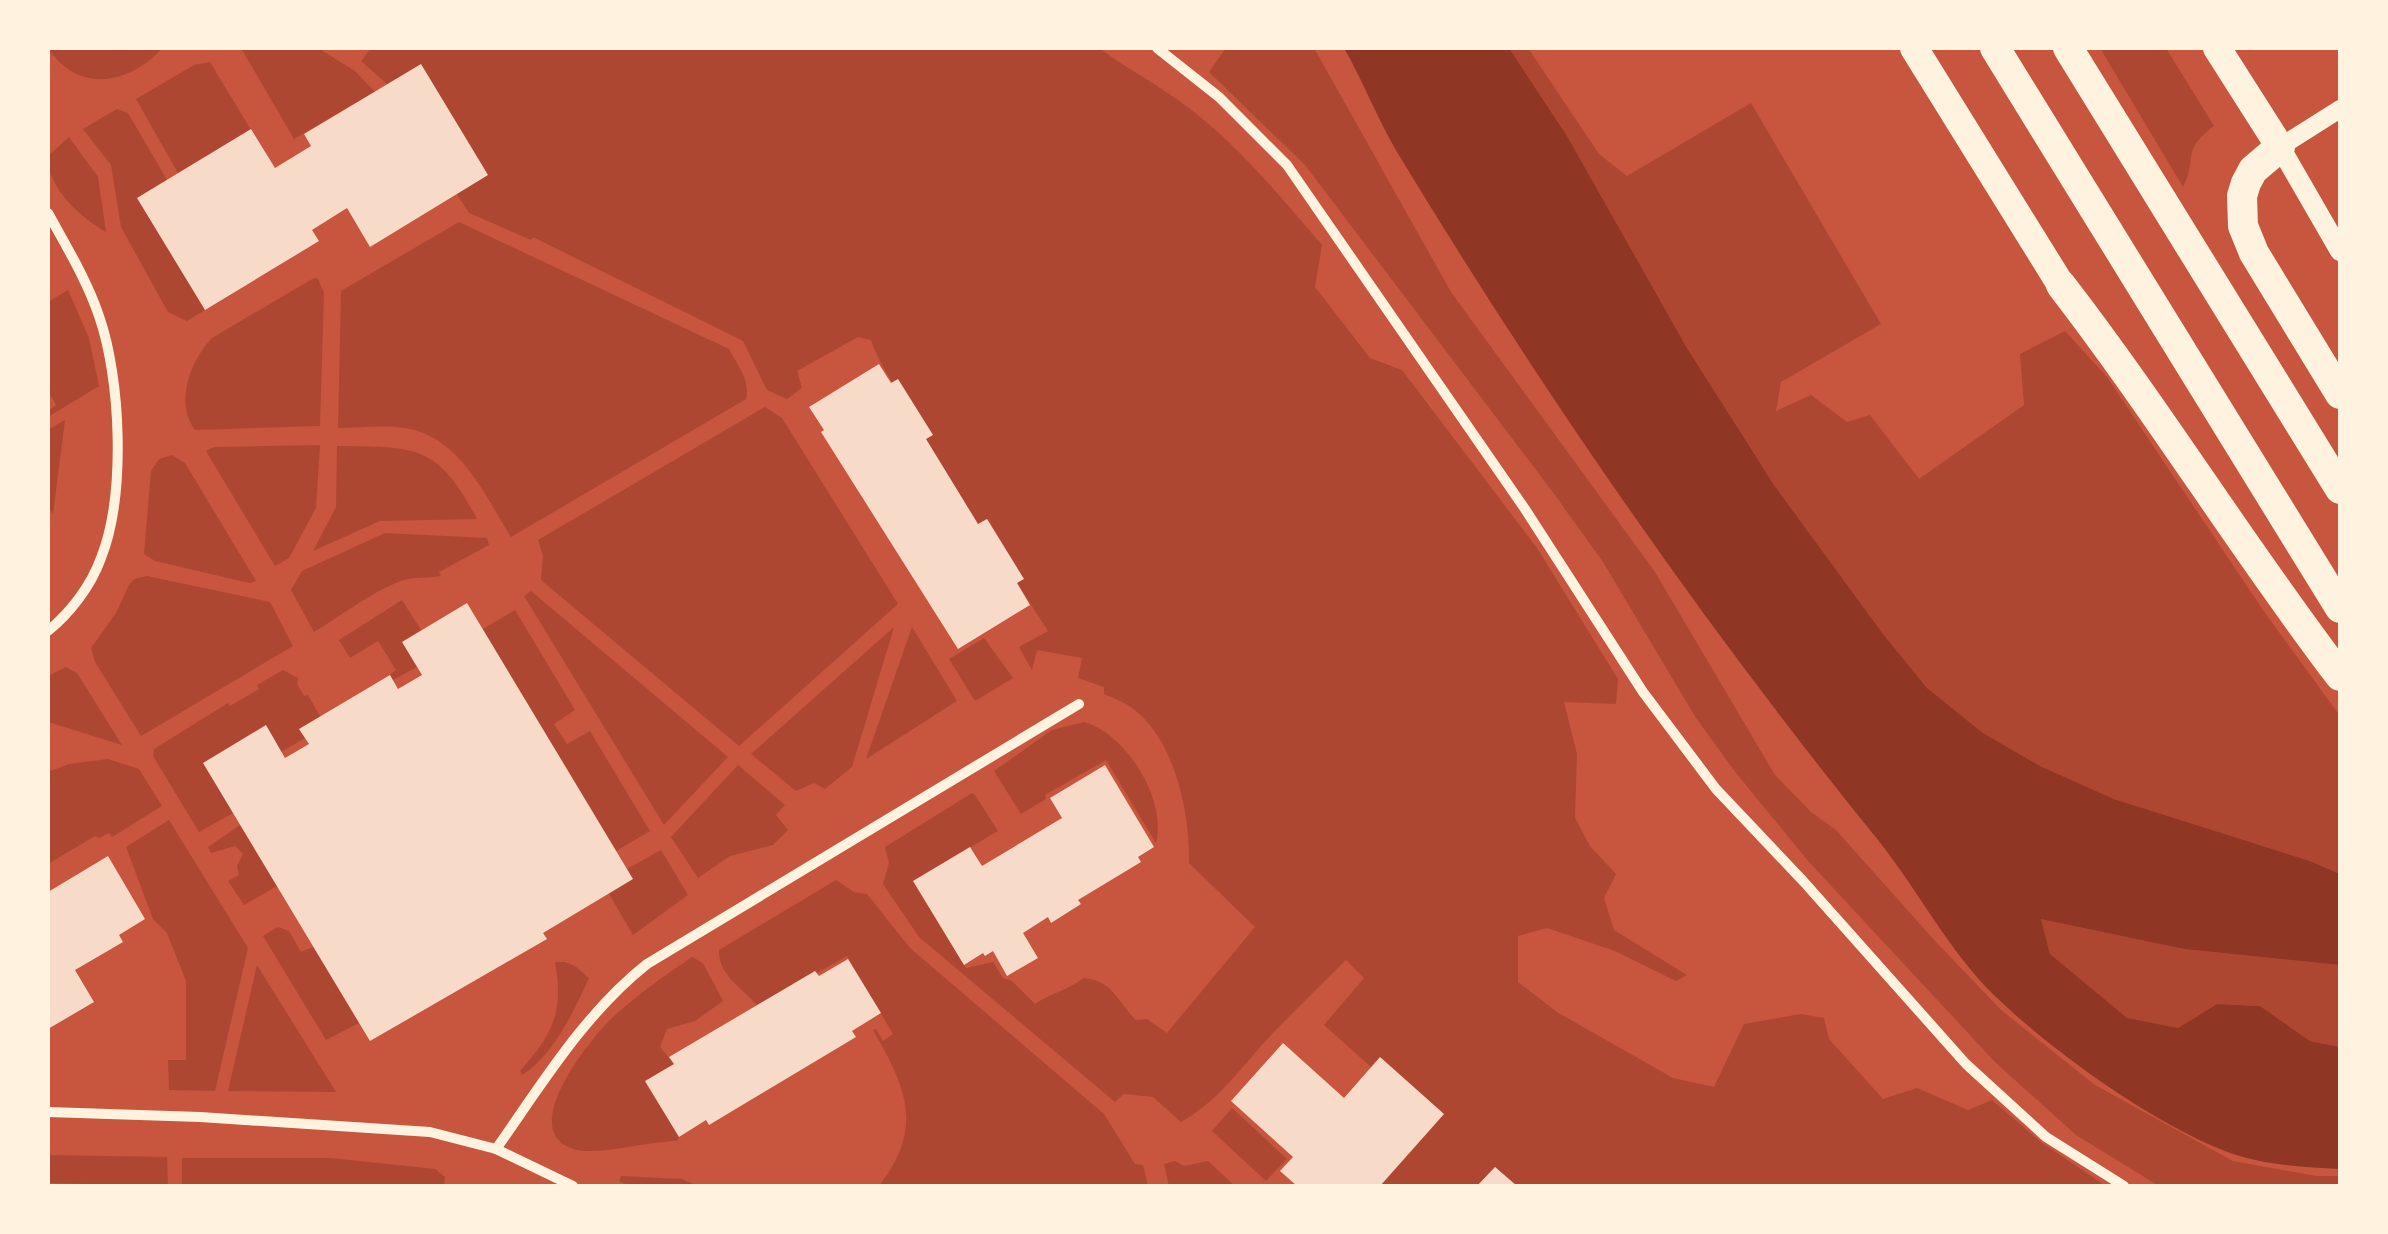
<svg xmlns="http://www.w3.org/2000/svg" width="2388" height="1234" font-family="'PT Serif',serif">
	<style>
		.green { fill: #ae4732 }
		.water { fill: #8f3625 }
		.building { fill: #f7dbc8 }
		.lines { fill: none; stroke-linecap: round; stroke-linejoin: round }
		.minor { stroke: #fff3e0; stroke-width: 10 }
		.tertiary { stroke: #fff3e0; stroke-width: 18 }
		.secondary { stroke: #fff3e0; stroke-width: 20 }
		.trunk { stroke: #fff3e0; stroke-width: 28 }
		.motorway { stroke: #fff3e0; stroke-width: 30 }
	</style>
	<rect width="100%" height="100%" fill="#c8553d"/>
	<!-- green -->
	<g class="green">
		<path d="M 48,48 L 159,48 L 160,51 C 125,86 77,92 48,48 Z"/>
		<path d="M 241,48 L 318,48 L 355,71 L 375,92 L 294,139 Z"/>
		<path d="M 371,48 L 1099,48 C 1126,68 1155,83 1182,103 C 1236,142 1279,195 1322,245 L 1315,287 L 1370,358 L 1402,370 L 1537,548 L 1618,679 L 1616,704 L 1564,702 L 1577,754 L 1575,818 L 1590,846 L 1616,874 L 1604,898 L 1614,930 L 1687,975 L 1676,981 L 1615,951 L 1547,928 L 1518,936 L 1518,982 L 1557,1012 L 1673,1078 L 1714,1087 L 1744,1024 L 1801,1014 L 1824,1018 L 1829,1039 L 1883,1099 L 1917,1088 L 1968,1110 L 1992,1100 L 2042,1143 L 2106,1186 L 1517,1186 L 1495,1167 L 1477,1186 L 1380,1186 L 1444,1114 L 1381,1058 L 1371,1067 L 1324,1025 L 1364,978 L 1346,960 C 1321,985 1296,1009 1272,1034 C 1242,1066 1220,1100 1181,1122 L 1153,1097 L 1124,1094 L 1115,1102 L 919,937 L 883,884 L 889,863 L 885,847 L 972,793 L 975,795 L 998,831 L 913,881 L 964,965 L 966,968 L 993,962 L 1003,978 L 1012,981 L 1035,1004 C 1051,993 1068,990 1084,978 C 1113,981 1118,1002 1136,1020 L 1147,1019 L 1167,1033 L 1255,927 L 1189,863 C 1190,813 1175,739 1132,708 C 1124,702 1113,698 1104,694 L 1104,687 L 1078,678 L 1082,658 L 1037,650 L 1032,670 L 1019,647 L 1048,631 L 1017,583 L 1023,578 L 988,519 L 978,524 L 926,439 L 932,435 C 908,404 884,377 871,340 L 858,337 L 797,371 L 802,388 L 787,399 L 767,390 L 743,341 L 533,237 L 531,240 L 469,213 L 457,194 L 488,175 L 421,65 L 387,84 L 361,61 Z"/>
		<path d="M 1226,48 L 1314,48 L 1451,292 L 1655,572 L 1775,775 L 1811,812 L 1836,830 L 1935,941 L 2001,1010 L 2095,1085 L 2233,1161 L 2316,1176 L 2340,1176 L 2340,1186 L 2159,1186 L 2076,1135 L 1995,1062 L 1809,862 L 1736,773 L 1696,718 L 1603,562 L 1552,491 L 1305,165 L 1209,72 Z"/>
		<path d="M 1509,48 L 1528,48 L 1599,154 L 1627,176 L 1751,103 L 1881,324 L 1781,382 L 1776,411 L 1811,395 L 1847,422 L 1870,415 L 1919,479 L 2024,405 L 2020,354 L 2065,331 L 2107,377 L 2263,610 L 2340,716 L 2340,874 L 2310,861 L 2114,799 L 2040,766 L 1983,733 L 1927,688 L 1883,634 L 1774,485 L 1687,348 L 1567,136 Z"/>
		<path d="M 2100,48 L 2166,48 L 2214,126 C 2180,151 2198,159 2183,187 Z"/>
		<path d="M 210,62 L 251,130 L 178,173 L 136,99 L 194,65 Z"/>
		<path d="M 117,109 L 128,113 L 167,180 L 138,198 L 205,310 L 187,321 L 168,312 L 121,227 L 111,165 L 83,129 Z"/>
		<path d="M 69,137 L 98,177 L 106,232 C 80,217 47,188 48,156 Z"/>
		<path d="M 459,222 L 729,349 C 737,364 751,382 746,399 L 511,537 C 487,499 464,446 418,431 C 393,423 364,428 338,428 L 341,291 Z"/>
		<path d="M 314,278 L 318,279 L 324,293 L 320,426 L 195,430 C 174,402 191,360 212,338 Z"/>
		<path d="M 68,290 L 89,338 L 99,386 L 48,417 L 48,411 L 56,405 L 48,391 L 48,302 Z"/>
		<path d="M 765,407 L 782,418 L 898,604 L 739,746 L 541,580 L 543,555 L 538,540 Z"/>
		<path d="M 65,420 L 53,514 L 48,507 L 48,430 Z"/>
		<path d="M 320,445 L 316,508 L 289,558 L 275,566 L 206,451 L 214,447 Z"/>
		<path d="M 337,446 C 416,447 438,444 477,519 L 380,521 L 313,551 L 336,507 Z"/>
		<path d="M 172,455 L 185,463 L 256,581 L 249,583 L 155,561 L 144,554 L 151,471 L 159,459 Z"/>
		<path d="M 385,533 L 487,538 L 489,545 L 439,572 L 441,576 C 428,579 414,576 401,581 C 371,592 341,616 314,632 L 291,590 L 302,571 Z"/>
		<path d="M 147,576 L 270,602 L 293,646 L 141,736 L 95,662 L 91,648 L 116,613 L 129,585 L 134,579 Z"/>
		<path d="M 531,591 L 728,757 L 664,825 L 524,596 Z"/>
		<path d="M 402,600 L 421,630 L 402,642 L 417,667 L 393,680 L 390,675 L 396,670 L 378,641 L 350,658 L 339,640 Z"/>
		<path d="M 515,610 L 575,710 L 554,724 L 567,744 L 590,731 L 650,831 L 616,851 L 483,629 Z"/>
		<path d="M 894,627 L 852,767 L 825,789 L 814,783 L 796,791 L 751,754 Z"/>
		<path d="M 912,627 L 957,701 L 866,759 Z"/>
		<path d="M 984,638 L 1013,678 L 975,701 L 949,659 Z"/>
		<path d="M 66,667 L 77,673 L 122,745 L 48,722 L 48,676 Z"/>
		<path d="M 283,670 L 298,678 L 297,684 L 304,696 L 308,695 L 320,716 L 305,738 L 281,752 L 265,726 L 233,813 L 199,832 L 153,756 L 154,749 L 228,703 L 230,706 L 259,689 L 257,685 Z"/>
		<path d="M 1084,722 C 1127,734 1167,800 1156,843 L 1106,760 L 1045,795 L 1046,799 L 1021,814 L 994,771 L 1052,730 Z"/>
		<path d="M 108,759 L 139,769 L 162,806 L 112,837 L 109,833 L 99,838 L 95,836 L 48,864 L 48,772 L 69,764 Z"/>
		<path d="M 738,765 L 785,805 L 776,815 L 788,830 L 773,845 L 730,856 L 698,878 L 671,837 Z"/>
		<path d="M 169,820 L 248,948 L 215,1091 L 169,1090 L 168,1060 L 186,1060 L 186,981 L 167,933 L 153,919 L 126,847 Z"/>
		<path d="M 240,825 L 277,886 L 244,905 L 228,881 L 239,875 L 237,866 L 243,854 L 235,846 L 211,853 L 208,847 Z"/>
		<path d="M 661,850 L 688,895 L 633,935 L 609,894 L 632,879 L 627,869 Z"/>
		<path d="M 836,880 L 854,892 L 867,894 L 910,948 L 1104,1114 L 1135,1164 L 1143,1165 L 1148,1186 L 879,1186 C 924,1128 907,1089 873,1030 L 876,1029 L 883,1041 L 893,1034 L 847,956 L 817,973 L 815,971 L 757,1005 C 742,988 718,975 719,950 Z"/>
		<path d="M 2041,918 L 2184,949 L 2340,965 L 2340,1047 L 2310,1041 L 2260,1006 L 2217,1004 L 2178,1028 L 2127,1019 L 2050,954 Z"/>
		<path d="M 278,927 L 289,931 L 301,952 L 313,947 L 359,1023 L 326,1040 L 263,936 Z"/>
		<path d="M 692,957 L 703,963 L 723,1001 L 695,1021 L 667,1029 L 660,1047 L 674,1064 L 645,1082 L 679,1137 L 677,1141 C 651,1141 600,1155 577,1150 C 513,1135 589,1040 612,1018 C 637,995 664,976 692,957 Z"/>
		<path d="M 555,962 L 565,962 L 575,966 L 589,978 C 574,1011 553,1056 522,1075 L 520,1071 C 553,1034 564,1012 555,962 Z"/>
		<path d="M 257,965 L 336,1092 L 228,1091 Z"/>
		<path d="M 1232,1108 L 1287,1159 L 1266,1181 L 1212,1131 Z"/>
		<path d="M 48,1155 L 167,1157 L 168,1186 L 48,1183 Z"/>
		<path d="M 182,1158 L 330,1158 L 435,1169 L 445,1177 L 444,1186 L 182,1186 Z"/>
		<path d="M 1175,1161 L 1184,1166 L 1208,1161 L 1235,1186 L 1169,1186 L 1164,1164 Z"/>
		<path d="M 621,1176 L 682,1179 L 698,1186 L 630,1186 L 619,1181 Z"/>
	</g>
	<!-- water -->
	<path class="water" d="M 1344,48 L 1509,48 L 1567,136 L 1687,348 L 1774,485 L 1883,634 L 1927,688 L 1983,733 L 2040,766 L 2114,799 L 2310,861 L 2340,874 L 2340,965 L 2184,949 L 2041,919 L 2050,954 L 2127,1018 L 2178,1028 L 2217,1004 L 2260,1006 L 2310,1041 L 2340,1047 L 2340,1169 C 2304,1167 2260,1165 2225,1151 C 2153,1123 2050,1050 1994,995 C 1948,950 1918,890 1878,840 C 1702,623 1541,390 1397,152 C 1377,118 1363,81 1344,48 Z"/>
	<!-- building -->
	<g class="building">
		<path d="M 421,64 L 488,175 L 370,247 L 347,208 L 312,230 L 319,241 L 205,310 L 137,198 L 251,129 L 275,168 L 311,146 L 304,134 Z"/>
		<path d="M 879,364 L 891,383 L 898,379 L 933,435 L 926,439 L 978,524 L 987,519 L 1024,579 L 1017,583 L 1030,605 L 958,649 L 821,432 L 824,430 L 809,407 Z"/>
		<path d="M 467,603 L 633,879 L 543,933 L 547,939 L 370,1041 L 203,763 L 266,725 L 285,758 L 309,744 L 299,729 L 390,675 L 398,689 L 422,675 L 402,642 Z"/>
		<path d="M 1105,765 L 1154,847 L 1138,857 L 1141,862 L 1078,900 L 1081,904 L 1051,923 L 1048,917 L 1023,933 L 1038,958 L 1007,976 L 993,951 L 985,956 L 983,953 L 964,965 L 913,881 L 970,847 L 982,866 L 1062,818 L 1050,798 Z"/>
		<path d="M 108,856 L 145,919 L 119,935 L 123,942 L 75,970 L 94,1002 L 48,1029 L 48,892 Z"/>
		<path d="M 848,959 L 881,1013 L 852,1031 L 856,1037 L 709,1125 L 706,1120 L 679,1137 L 645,1081 L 674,1064 L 669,1057 L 815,971 L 819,976 Z"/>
		<path d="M 1283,1043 L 1344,1098 L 1380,1057 L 1444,1114 L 1380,1186 L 1297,1186 L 1280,1171 L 1293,1157 L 1231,1101 Z"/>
		<path d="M 1495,1167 L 1517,1186 L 1477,1186 Z"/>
	</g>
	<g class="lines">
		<!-- minor -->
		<g class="minor">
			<path d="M 1157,48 L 1219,97 L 1287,165 L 1525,509 L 1643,692 L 1716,789 L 1804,882 L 1966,1064 L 2046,1137 L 2124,1186"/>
			<path d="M 48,213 C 66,246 87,280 99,316 C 121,379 126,495 101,558 C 91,586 70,613 48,631"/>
			<path d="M 48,1112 L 200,1117 L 430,1132 L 496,1149 L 573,1186"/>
			<path d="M 496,1149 C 542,1084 584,1014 647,964 L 1079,704"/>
		</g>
		<!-- tertiary -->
		<path class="tertiary" d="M 2280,147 L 2340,109"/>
		<!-- secondary -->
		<path class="secondary" d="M 2280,147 L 2340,251"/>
		<!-- trunk -->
		<g class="trunk">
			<path d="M 1914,48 L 2061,285"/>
			<path d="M 2217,48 L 2280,147"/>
		</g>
		<!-- motorway -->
		<g class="motorway">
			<path d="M 1995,48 L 2340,608"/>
			<path d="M 2068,48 L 2340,489"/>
			<path d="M 2280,147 L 2253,170 L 2246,183 L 2242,196 L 2243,226 L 2254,253 L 2340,394"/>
			<path d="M 2061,285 C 2159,412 2243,549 2340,676"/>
		</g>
	</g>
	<!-- border -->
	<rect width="2388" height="1234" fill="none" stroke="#fff3e0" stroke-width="100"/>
</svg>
